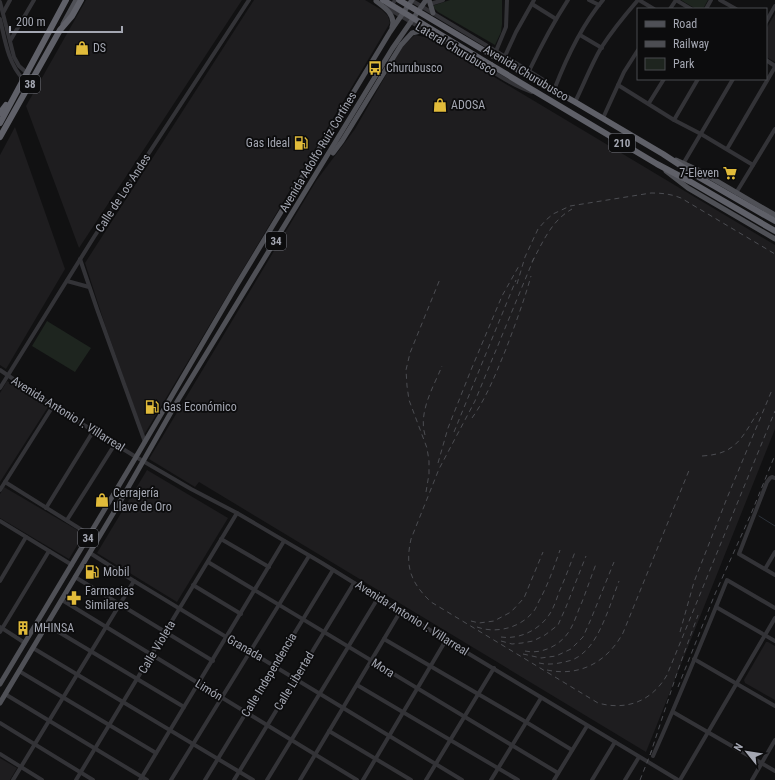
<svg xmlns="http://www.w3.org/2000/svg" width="775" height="780" font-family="'Roboto Condensed',sans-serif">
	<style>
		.built { fill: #1e1d1f }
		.green { fill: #1e251f }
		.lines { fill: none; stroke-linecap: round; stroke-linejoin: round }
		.stream { stroke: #2c323a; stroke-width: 1 }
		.minor { stroke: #333337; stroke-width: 4 }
		.major { stroke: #4f5056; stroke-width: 5 }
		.highway { stroke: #5f6068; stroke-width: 6 }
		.rail { stroke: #4c4d52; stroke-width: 1; stroke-dasharray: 5 4; stroke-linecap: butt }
		.highway-bridge { stroke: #5f6068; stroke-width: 6 }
		.labels { text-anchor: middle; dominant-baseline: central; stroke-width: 3.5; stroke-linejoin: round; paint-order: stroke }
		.shield { fill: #0c0c0d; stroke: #767880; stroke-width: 1 }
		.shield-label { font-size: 11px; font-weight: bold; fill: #a4a7b2 }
		.poi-label { font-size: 12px; fill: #a4a7b2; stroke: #0c0c0d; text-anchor: start }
		.street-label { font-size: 12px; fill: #a4a7b2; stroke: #0c0c0d }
	</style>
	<rect width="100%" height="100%" fill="#111112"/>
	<!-- built -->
	<g class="built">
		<path d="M 86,0 L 242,0 L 79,248 L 26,106 Z"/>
		<path d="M 254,0 L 365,0 L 382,10 L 388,16 L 390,23 L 144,435 L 106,328 L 85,263 Z"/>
		<path d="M 775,14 L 775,62 L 766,57 L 766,29 Z"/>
		<path d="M 415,35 L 429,38 L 775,245 L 775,429 L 646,752 L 199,482 L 195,487 L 149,459 L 316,181 L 355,129 L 402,47 Z"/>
		<path d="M 15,127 L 65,269 L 6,369 L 0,365 L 0,155 Z"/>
		<path d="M 7,381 L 48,407 L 0,482 L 0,393 Z"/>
		<path d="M 147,470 L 228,518 L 177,602 L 97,553 Z"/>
		<path d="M 4,487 L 84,534 L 69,559 L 0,518 L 0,494 Z"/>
		<path d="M 766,642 L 768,642 L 775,646 L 775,700 L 745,683 L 744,680 Z"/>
		<path d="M 0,758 L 17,768 L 10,780 L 0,780 Z"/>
	</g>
	<!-- green -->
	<g class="green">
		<path d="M 450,0 L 502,0 L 502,24 L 501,32 L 495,45 L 438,12 L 432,6 Z"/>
		<path d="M 681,0 L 708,0 L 703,9 L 696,9 Z"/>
		<path d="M 47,321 L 91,348 L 75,372 L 32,346 Z"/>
	</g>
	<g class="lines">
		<!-- stream -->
		<path class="stream" d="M 759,516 L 775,526"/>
		<!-- minor -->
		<g class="minor">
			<path d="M 411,0 L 529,71 L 545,81 L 547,85"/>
			<path d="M 589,0 L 599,5"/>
			<path d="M 639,0 L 654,9"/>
			<path d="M 676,0 L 691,9"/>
			<path d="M 720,0 L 736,9"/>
			<path d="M 0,2 L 14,57 L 19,66 L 27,73"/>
			<path d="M 430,4 L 443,0"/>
			<path d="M 532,4 L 556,19"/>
			<path d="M 386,7 C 412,23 439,38 465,54 C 486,67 510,85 532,92"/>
			<path d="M 391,7 L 395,0"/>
			<path d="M 670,9 L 676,0"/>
			<path d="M 706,9 L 711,0"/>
			<path d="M 3,13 L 10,0"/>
			<path d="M 0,19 C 5,40 8,63 23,79"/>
			<path d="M 766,22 L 775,6"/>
			<path d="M 580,35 L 602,48"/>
			<path d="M 10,41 L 34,0"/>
			<path d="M 496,51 L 506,27 L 507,0"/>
			<path d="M 505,56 L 516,32 L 534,0"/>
			<path d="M 766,60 L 775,66"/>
			<path d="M 529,71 C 541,46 553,23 568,0"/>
			<path d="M 618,85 L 674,120 L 701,134 L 753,165"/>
			<path d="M 554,90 C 566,59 581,26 603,0"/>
			<path d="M 575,102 C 584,84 591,65 601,48 C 612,31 625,15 638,0"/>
			<path d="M 649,103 L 664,79"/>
			<path d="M 603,118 L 624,72 L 638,50"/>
			<path d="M 674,120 L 698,79"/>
			<path d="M 727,149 L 775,67"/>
			<path d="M 683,164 L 733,79"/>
			<path d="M 736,193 L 775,129"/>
			<path d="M 80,259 L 97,309 L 145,442"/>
			<path d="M 67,281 L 89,287"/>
			<path d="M 0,370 L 53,406 L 136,457 L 191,489 L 237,513 L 322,563 L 446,640 L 678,780"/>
			<path d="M 0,388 L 94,237 L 249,0"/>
			<path d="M 775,478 L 772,477 L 770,478 L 767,482 L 739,554 L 775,575"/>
			<path d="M 5,482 L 90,535"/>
			<path d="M 0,490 L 53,406"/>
			<path d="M 46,508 L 94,430"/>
			<path d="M 67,520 L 115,444"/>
			<path d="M 0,521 L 72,565"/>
			<path d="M 221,539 L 269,567"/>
			<path d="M 90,553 L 134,581 L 462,780"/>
			<path d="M 208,562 L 558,773"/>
			<path d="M 765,569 L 775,552"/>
			<path d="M 75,577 L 213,661"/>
			<path d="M 0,581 L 26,537"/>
			<path d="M 193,585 L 241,614"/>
			<path d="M 62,600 L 357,780"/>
			<path d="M 716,607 L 775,641"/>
			<path d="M 47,625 L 184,707"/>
			<path d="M 0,627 L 25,643"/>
			<path d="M 0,632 L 49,551"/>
			<path d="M 384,639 L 526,722 L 572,750"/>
			<path d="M 33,648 L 253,780"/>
			<path d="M 694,659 L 775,706"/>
			<path d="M 19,671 L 156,753"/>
			<path d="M 357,685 L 518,780"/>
			<path d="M 5,694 L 147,780"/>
			<path d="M 673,712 L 775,771"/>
			<path d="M 0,723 L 93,780"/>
			<path d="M 329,731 L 411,780"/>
			<path d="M 0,754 L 42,780"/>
			<path d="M 653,756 C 679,698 703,639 727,580 L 775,608"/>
			<path d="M 13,780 L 134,581"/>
			<path d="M 76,780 L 237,513"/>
			<path d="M 140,780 L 284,541"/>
			<path d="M 171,780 L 309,556"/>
			<path d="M 205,780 L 333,570"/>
			<path d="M 234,780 L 354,583"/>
			<path d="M 267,780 L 378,598"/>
			<path d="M 300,780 L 400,612"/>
			<path d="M 363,780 L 446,640"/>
			<path d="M 426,780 L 494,668"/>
			<path d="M 491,780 L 541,698"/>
			<path d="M 554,780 L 587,726"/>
			<path d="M 592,780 L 615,742"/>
			<path d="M 625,780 L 639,757"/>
			<path d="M 680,780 L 775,618"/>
			<path d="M 752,780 L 775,740"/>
		</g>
		<!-- major -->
		<g class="major">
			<path d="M 429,0 L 433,13"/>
			<path d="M 376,1 C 385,8 396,15 392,27"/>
			<path d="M 63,24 L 76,0"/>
			<path d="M 333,153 L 342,141 L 401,45 L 412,33 L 424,30"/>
			<path d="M 676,160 L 698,170 L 775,215"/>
			<path d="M 666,171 L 688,188 L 775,239"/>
			<path d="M 0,684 L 136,457 L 235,288 L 390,32 L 412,0"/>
			<path d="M 0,703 L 117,507 L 178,400 L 211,346 L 392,49 L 426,0"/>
		</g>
		<!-- highway -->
		<g class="highway">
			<path d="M 495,57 L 575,102 L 663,154 L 695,175 L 775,221"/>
			<path d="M 491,65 L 657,164 L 691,182 L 775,231"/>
			<path d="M 0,113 L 6,105"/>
			<path d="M 0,123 L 66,0"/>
			<path d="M 0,137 L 60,30 L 72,16 L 81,0"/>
		</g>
		<!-- rail -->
		<g class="rail">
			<path d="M 534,258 L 475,401 L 439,469 L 411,539 C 405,566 410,582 431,602 L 598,703 C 627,711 652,701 667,675 L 775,411"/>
			<path d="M 532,262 C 543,242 551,221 572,209"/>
			<path d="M 517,284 L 525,257 L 538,229 L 546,220 L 553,214 L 570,206 L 651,193 C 662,193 671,194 681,198 L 775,254"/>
			<path d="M 472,418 C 487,397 496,373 506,349 C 515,325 524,301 531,276"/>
			<path d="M 454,432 L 516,280"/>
			<path d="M 425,435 C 418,412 434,386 442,366"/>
			<path d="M 702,456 C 736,454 741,439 758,412"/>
			<path d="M 438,463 L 448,428 L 471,370 L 502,296 L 520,264"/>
			<path d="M 426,492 L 429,474 L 429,461 L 427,448 L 409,400 L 407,386 L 406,370 L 410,353 L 440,279"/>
			<path d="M 471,621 L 479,623 L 494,621 L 511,612 L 524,598 L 543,552"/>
			<path d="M 477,627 C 496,634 520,628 533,612 C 536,609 537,605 539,601 C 548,585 554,567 560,550"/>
			<path d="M 680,632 L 694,582 L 727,498 L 772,390"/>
			<path d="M 501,637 C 521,640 543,628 552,610 C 555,604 557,598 559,592 C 565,579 570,565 575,552"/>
			<path d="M 501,641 L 512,644 L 522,643 L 533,641 L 545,635 L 558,625 L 566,607 L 586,556"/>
			<path d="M 525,651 C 543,655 563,644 571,628 C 576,619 578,610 582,602 C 587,589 591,577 596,564"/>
			<path d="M 523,654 L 541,658 L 556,656 L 571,649 L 583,637 L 591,619 L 614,562"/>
			<path d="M 539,663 C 547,665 556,664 564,662 C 571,661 578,658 583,653 C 600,640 611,602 619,581"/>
			<path d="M 547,670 C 580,677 607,662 623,633 L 690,468"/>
			<path d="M 678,687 L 715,594 L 751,514 L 775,455"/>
			<path d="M 650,755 L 678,670 L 698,615"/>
			<path d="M 640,780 L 652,750"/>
		</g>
		<!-- highway-bridge -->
		<g class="highway-bridge">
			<path d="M 383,0 L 491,65"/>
			<path d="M 399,0 L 495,57"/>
		</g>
	</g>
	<!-- icons -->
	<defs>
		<symbol id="shop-bare" viewBox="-9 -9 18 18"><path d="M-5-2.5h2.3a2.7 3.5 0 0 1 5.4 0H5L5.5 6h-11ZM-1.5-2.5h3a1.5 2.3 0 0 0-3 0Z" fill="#e1bb3a" stroke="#0c0c0d" stroke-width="2.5" paint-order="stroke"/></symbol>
		<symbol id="bus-bare" viewBox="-9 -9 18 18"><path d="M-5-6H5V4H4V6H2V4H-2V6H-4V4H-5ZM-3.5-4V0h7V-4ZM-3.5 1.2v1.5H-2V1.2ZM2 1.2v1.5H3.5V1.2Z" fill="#e1bb3a" stroke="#0c0c0d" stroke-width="2.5" paint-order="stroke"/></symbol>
		<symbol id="fuel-bare" viewBox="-9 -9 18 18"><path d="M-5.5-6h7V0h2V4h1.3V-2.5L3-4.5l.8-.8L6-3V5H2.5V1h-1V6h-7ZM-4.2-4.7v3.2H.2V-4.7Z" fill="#e1bb3a" stroke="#0c0c0d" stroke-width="2.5" paint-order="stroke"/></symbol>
		<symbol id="supermarket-bare" viewBox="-9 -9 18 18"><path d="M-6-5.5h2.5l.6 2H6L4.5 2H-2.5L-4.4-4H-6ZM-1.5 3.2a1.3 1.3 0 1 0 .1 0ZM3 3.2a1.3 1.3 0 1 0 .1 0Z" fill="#e1bb3a" stroke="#0c0c0d" stroke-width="2.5" paint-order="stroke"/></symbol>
		<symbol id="pharmacy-bare" viewBox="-9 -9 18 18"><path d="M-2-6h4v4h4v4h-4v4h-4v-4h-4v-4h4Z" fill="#e1bb3a" stroke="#0c0c0d" stroke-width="2.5" paint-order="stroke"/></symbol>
		<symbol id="building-bare" viewBox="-9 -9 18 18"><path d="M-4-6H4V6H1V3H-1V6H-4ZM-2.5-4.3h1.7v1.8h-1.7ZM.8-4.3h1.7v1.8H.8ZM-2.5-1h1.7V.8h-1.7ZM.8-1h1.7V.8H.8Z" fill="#e1bb3a" stroke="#0c0c0d" stroke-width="2.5" paint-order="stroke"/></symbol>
	</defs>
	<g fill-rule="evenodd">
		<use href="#shop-bare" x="72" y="38" width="20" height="20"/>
		<use href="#bus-bare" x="365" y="58" width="20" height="20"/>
		<use href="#shop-bare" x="430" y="95" width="20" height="20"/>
		<use href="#fuel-bare" x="291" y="133" width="20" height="20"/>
		<use href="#supermarket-bare" x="720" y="163" width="20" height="20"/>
		<use href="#fuel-bare" x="142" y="397" width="20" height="20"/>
		<use href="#shop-bare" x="92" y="490" width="20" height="20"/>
		<use href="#fuel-bare" x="82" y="562" width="20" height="20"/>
		<use href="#pharmacy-bare" x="64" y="588" width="20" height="20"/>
		<use href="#building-bare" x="13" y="618" width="20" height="20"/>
	</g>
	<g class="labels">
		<!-- shield labels -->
		<g class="shield">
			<rect x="20" y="75" width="20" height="18" rx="3"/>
			<rect x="609" y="134" width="26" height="18" rx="3"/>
			<rect x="266" y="232" width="20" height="18" rx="3"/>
			<rect x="78" y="529" width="20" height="18" rx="3"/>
		</g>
		<g class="shield-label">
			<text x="30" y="84">38</text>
			<text x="622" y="143">210</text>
			<text x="276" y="241">34</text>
			<text x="88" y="538">34</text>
		</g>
		<!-- poi labels -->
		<g class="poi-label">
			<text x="93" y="48">DS</text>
			<text x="386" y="68">Churubusco</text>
			<text x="451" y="105">ADOSA</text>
			<text x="290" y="143" text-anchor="end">Gas Ideal</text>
			<text x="719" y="173" text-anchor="end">7-Eleven</text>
			<text x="163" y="407">Gas Económico</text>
			<text x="113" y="493">Cerrajería<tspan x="113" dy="14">Llave de Oro</tspan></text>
			<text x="103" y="572">Mobil</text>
			<text x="85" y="591">Farmacias<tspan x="85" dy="14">Similares</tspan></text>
			<text x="34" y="628">MHINSA</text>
		</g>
		<!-- street labels -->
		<g class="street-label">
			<text transform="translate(456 49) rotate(31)">Lateral Churubusco</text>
			<text transform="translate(526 73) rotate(31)">Avenida Churubusco</text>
			<text transform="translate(318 152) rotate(-59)">Avenida Adolfo Ruiz Cortínes</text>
			<text transform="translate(123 193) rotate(-57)">Calle de Los Andes</text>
			<text transform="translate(68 414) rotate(32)">Avenida Antonio I. Villarreal</text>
			<text transform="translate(412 618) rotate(32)">Avenida Antonio I. Villarreal</text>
			<text transform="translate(157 647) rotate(-59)">Calle Violeta</text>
			<text transform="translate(245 648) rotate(30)">Granada</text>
			<text transform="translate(383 668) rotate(32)">Mora</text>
			<text transform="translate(269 675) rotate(-59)">Calle Independencia</text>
			<text transform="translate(294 681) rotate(-59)">Calle Libertad</text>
			<text transform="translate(209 690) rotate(31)">Limón</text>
		</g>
	</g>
	<!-- legend -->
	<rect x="637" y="8" width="130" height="72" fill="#0c0c0d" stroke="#494a4f"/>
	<rect x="645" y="21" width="20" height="6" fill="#4f5056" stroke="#494a4f"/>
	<text x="673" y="28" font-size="12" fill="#a4a7b2">Road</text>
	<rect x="645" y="41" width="20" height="6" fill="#4c4d52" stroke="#494a4f"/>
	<text x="673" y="48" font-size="12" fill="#a4a7b2">Railway</text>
	<rect x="645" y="58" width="20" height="12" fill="#1e251f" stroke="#494a4f"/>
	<text x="673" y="68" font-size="12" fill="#a4a7b2">Park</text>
	<!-- north arrow -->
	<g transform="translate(747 752) rotate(300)" stroke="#0c0c0d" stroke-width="3" paint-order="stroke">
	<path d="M0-3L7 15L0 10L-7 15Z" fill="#a4a7b2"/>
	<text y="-6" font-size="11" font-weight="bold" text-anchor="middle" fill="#a4a7b2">N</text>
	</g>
	<!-- scale -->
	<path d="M10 26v6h112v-6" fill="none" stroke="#a4a7b2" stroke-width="2"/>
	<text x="16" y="26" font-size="12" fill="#a4a7b2" stroke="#0c0c0d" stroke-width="3" paint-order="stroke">200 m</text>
</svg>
